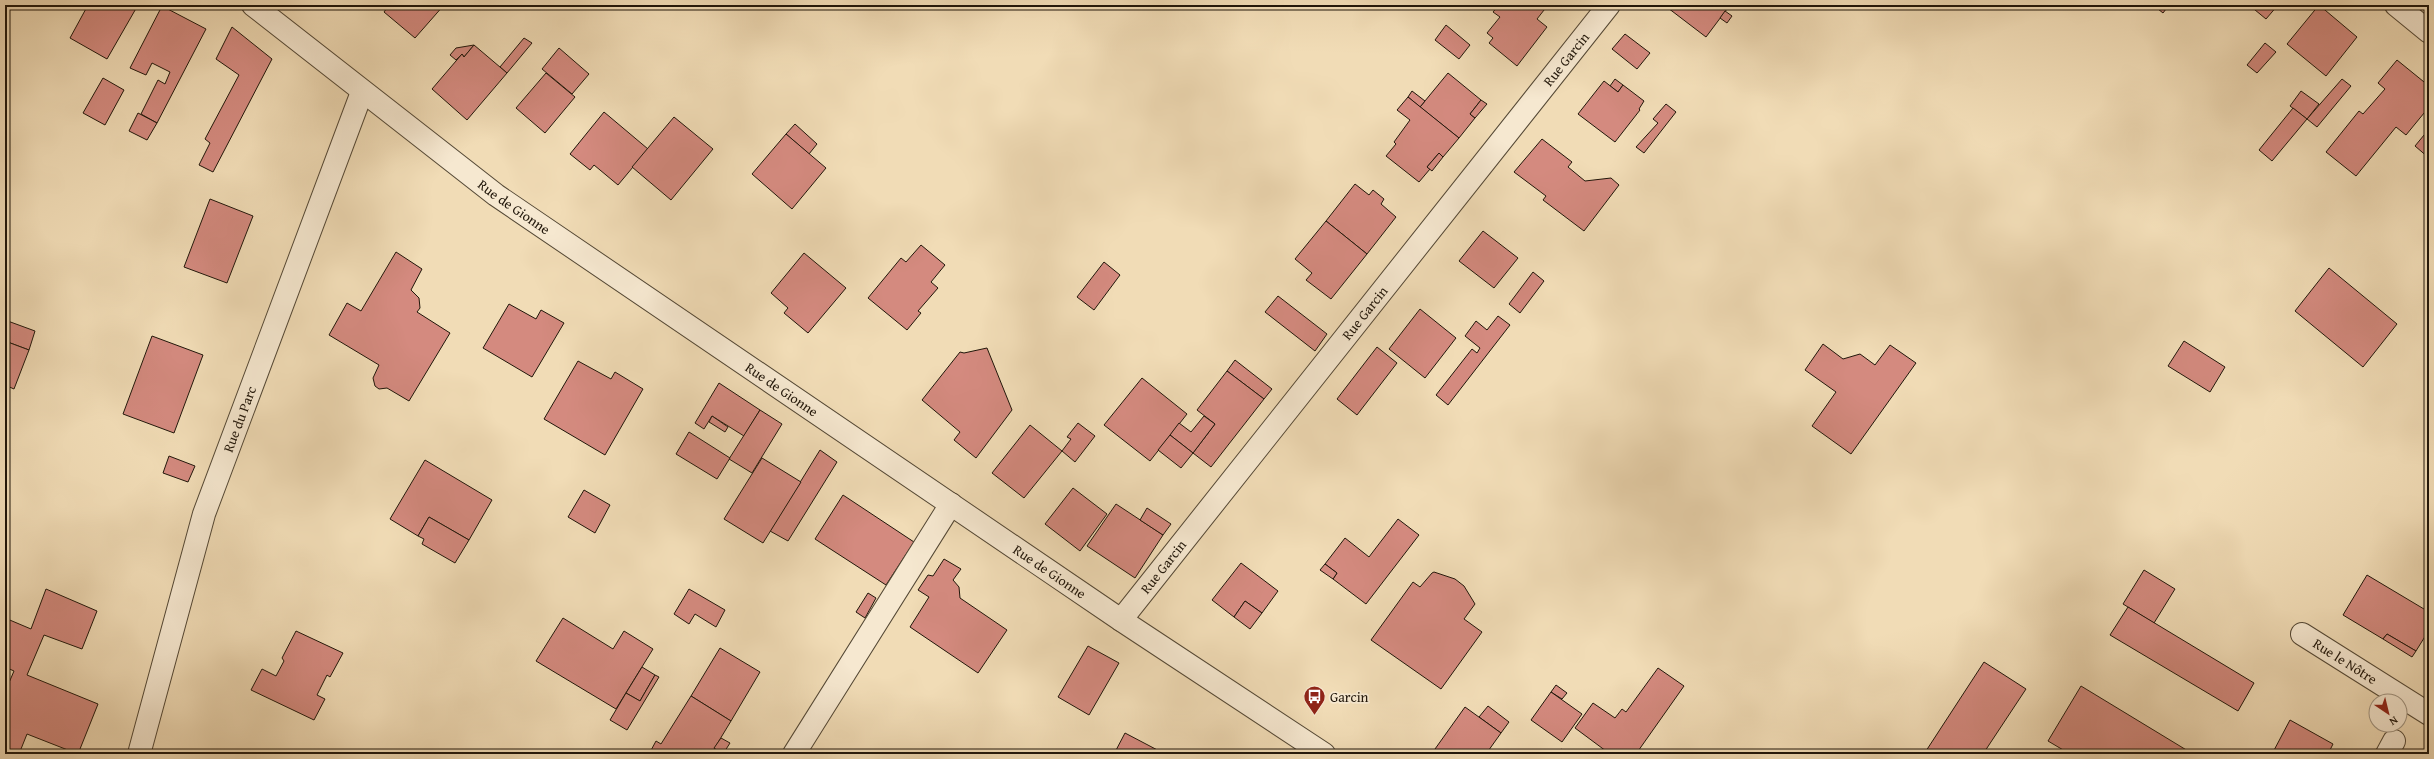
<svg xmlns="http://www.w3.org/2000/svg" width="2434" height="759" font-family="'Gentium Book Plus',serif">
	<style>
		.building { fill: #d48a7f; stroke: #20160a }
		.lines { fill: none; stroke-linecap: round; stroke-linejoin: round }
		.minor-casing { stroke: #544835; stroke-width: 24 }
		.minor { stroke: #f6e8d0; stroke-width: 22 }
		.labels { text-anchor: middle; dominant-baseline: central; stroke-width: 3.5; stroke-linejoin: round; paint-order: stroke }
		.street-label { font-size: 14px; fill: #20160a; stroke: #f6e8d0 }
		.poi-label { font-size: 14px; fill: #20160a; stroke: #f6e8d0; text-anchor: start }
	</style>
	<rect width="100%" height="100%" fill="#f1dcb6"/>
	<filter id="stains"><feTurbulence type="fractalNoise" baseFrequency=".005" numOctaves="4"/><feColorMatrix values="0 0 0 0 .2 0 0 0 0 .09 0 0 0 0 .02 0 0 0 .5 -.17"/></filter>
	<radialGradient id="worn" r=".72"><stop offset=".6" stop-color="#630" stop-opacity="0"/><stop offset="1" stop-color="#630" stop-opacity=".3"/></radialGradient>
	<!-- building -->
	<g class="building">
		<path d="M 5,5 L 11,7 L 5,15 Z"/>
		<path d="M 88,5 L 138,5 L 107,59 L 70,38 Z"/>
		<path d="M 389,5 L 444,5 L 415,38 L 384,12 Z"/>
		<path d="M 1499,5 L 1548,5 L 1537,19 L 1547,27 L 1517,66 L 1489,43 L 1493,38 L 1487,33 L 1500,17 L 1493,12 Z"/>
		<path d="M 1670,5 L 1730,5 L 1706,37 L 1668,8 Z"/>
		<path d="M 2153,5 L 2169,5 L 2163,13 Z"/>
		<path d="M 2249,5 L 2278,5 L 2266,19 Z"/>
		<path d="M 2319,5 L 2357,37 L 2326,76 L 2287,44 Z"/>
		<path d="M 162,6 L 206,29 L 157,123 L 141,114 L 158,80 L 165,84 L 170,72 L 152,63 L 146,75 L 130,68 Z"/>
		<path d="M 1725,11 L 1732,16 L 1727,23 L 1720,18 Z"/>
		<path d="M 1446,25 L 1470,45 L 1459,59 L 1435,40 Z"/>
		<path d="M 232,27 L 272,59 L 213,172 L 199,165 L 210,143 L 205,139 L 239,75 L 216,59 Z"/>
		<path d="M 1625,34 L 1650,53 L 1637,69 L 1612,49 Z"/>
		<path d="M 524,38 L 532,43 L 507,73 L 500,67 Z"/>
		<path d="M 2265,43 L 2276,52 L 2257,73 L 2247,65 Z"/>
		<path d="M 474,45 L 464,57 L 462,54 L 456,60 L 450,55 L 456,48 Z"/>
		<path d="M 474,45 L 507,73 L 467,120 L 432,89 L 462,54 L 464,57 Z"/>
		<path d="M 559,48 L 589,74 L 572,94 L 542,69 Z"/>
		<path d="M 2397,60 L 2429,86 L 2429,107 L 2406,135 L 2396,127 L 2356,176 L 2326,152 L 2359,111 L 2363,114 L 2385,89 L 2378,83 Z"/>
		<path d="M 546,73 L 575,97 L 545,133 L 516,108 Z"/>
		<path d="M 1448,73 L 1481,100 L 1470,114 L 1475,118 L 1459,138 L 1420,107 Z"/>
		<path d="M 103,78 L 124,90 L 105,125 L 83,113 Z"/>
		<path d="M 1615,79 L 1623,85 L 1618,92 L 1610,86 Z"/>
		<path d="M 2342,79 L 2351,86 L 2317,127 L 2307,119 Z"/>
		<path d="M 1604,81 L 1618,92 L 1623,85 L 1644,101 L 1639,109 L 1640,110 L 1615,142 L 1578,114 Z"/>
		<path d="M 1412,91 L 1425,101 L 1420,107 L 1408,97 Z"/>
		<path d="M 2301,91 L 2319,104 L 2307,119 L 2290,106 Z"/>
		<path d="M 1408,97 L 1459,138 L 1443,157 L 1439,153 L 1427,167 L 1430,169 L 1419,182 L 1386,156 L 1396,144 L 1394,142 L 1410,120 L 1397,110 Z"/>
		<path d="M 1481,100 L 1487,104 L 1475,118 L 1470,114 Z"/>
		<path d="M 1666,104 L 1676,112 L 1644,153 L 1636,147 L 1658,123 L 1653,119 Z"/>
		<path d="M 2293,108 L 2307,119 L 2272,161 L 2259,150 Z"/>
		<path d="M 604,112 L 648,149 L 618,185 L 594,165 L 590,170 L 570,154 Z"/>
		<path d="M 138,113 L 157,123 L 147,140 L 129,131 Z"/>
		<path d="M 674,117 L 713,149 L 671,200 L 632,167 Z"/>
		<path d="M 795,124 L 817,144 L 809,154 L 786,134 Z"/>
		<path d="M 2429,129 L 2429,158 L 2415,146 Z"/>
		<path d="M 786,134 L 826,168 L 792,209 L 752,174 Z"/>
		<path d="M 1542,139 L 1572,162 L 1568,167 L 1585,181 L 1611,178 L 1619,185 L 1584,231 L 1543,200 L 1546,196 L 1514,172 Z"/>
		<path d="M 1439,153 L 1443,157 L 1432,171 L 1427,167 Z"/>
		<path d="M 1355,184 L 1369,195 L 1373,190 L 1384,199 L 1381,204 L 1396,217 L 1367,254 L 1326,221 Z"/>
		<path d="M 210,199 L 253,216 L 227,283 L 184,267 Z"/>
		<path d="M 1326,221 L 1367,254 L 1331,299 L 1306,280 L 1312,273 L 1295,259 Z"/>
		<path d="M 1483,231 L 1518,258 L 1494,288 L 1459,261 Z"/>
		<path d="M 921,245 L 945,265 L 931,282 L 938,288 L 918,311 L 921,313 L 907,330 L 868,298 L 901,258 L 906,262 Z"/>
		<path d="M 396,252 L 422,269 L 411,290 L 419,298 L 420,308 L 417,312 L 450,333 L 409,401 L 387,388 L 379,389 L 375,386 L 373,378 L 379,365 L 329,335 L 347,303 L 361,311 Z"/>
		<path d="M 804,253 L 846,288 L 808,333 L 784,313 L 788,308 L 771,293 Z"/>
		<path d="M 1104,262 L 1120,275 L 1094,310 L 1077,297 Z"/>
		<path d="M 2329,268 L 2397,324 L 2363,367 L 2295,311 Z"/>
		<path d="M 1533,272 L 1544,281 L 1520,313 L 1509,304 Z"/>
		<path d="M 1278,296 L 1327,334 L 1315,351 L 1265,312 Z"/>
		<path d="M 509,304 L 536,319 L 541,310 L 564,323 L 532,377 L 483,348 Z"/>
		<path d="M 1420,309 L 1456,338 L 1425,378 L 1389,349 Z"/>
		<path d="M 1498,316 L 1510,325 L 1448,405 L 1436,395 L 1472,349 L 1477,353 L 1480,348 L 1465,336 L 1476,321 L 1487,330 Z"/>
		<path d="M 5,320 L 35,331 L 29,350 L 5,341 Z"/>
		<path d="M 152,336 L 203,355 L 174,433 L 123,414 Z"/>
		<path d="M 5,341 L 29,350 L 14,389 L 5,385 Z"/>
		<path d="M 2184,341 L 2225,367 L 2210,392 L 2168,366 Z"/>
		<path d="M 1823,344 L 1843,359 L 1860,354 L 1875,365 L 1890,345 L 1916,363 L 1851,454 L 1812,426 L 1836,392 L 1805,370 Z"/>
		<path d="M 1377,347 L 1397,363 L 1357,415 L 1337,399 Z"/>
		<path d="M 987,348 L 1012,410 L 976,458 L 954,440 L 960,432 L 922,400 L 960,352 L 964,353 Z"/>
		<path d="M 1235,360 L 1272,389 L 1264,399 L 1227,371 Z"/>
		<path d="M 578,361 L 611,379 L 615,372 L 643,389 L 605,455 L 544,419 Z"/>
		<path d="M 1227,371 L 1264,399 L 1211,467 L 1193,453 L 1215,424 L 1197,410 Z"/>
		<path d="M 1142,378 L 1187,414 L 1150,461 L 1104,425 Z"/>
		<path d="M 719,383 L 760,410 L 744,436 L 712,416 L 704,429 L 695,423 Z"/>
		<path d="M 760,410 L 782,424 L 752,473 L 729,459 Z"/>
		<path d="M 712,416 L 728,427 L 725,432 L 709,422 Z"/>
		<path d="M 1204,416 L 1215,424 L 1193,453 L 1170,435 L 1179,423 L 1191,432 Z"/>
		<path d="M 1078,423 L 1095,436 L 1075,462 L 1062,451 L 1071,439 L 1067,437 Z"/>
		<path d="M 1030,425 L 1062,451 L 1024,498 L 992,473 Z"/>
		<path d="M 689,432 L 730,458 L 717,479 L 676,454 Z"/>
		<path d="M 1170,435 L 1193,453 L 1181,468 L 1158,450 Z"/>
		<path d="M 820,450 L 837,462 L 788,541 L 770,531 Z"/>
		<path d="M 169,456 L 195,466 L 188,482 L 163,473 Z"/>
		<path d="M 762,458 L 801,482 L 763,543 L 724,519 Z"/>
		<path d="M 425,460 L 492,500 L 469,540 L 429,517 L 418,536 L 390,519 Z"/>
		<path d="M 1073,488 L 1107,514 L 1080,551 L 1045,524 Z"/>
		<path d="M 584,490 L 610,505 L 595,533 L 568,517 Z"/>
		<path d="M 843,495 L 914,542 L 886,585 L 815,539 Z"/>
		<path d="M 1116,504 L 1163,535 L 1135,578 L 1087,546 Z"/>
		<path d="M 1147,508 L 1171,524 L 1163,535 L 1140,520 Z"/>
		<path d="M 429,517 L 469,540 L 455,563 L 422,544 L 424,539 L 418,536 Z"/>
		<path d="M 1398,519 L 1419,535 L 1366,604 L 1333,579 L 1337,573 L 1325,564 L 1345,538 L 1369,557 Z"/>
		<path d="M 944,559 L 961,569 L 953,580 L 959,587 L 960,598 L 1007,630 L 978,673 L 910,627 L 929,597 L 918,590 L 928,575 L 933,576 Z"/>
		<path d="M 1241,563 L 1278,591 L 1262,613 L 1245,601 L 1234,617 L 1212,600 Z"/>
		<path d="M 1325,564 L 1337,573 L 1333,579 L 1320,570 Z"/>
		<path d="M 2144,570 L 2175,589 L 2154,623 L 2123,604 Z"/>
		<path d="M 1434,572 L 1455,579 L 1464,586 L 1475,604 L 1464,619 L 1482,632 L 1441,689 L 1371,640 L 1413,582 L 1420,587 L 1432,573 Z"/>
		<path d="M 2367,575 L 2429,612 L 2429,630 L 2416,651 L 2387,634 L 2383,639 L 2343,615 Z"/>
		<path d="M 46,589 L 97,611 L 82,649 L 44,635 L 27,675 L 98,704 L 78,754 L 27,734 L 19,754 L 5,754 L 5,692 L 14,671 L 5,667 L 5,618 L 31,629 Z"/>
		<path d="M 689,589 L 725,610 L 716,627 L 695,614 L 689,624 L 674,614 Z"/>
		<path d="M 868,593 L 876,598 L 865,618 L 856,612 Z"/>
		<path d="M 1245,601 L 1262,613 L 1250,629 L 1234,617 Z"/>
		<path d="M 2128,607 L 2254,683 L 2238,711 L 2110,635 Z"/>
		<path d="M 563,618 L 613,649 L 624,631 L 653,649 L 616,709 L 536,661 Z"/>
		<path d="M 296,631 L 343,653 L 330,677 L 327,675 L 317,695 L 325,699 L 314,720 L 251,690 L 262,669 L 276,676 L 284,661 L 282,658 Z"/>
		<path d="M 2387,634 L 2416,651 L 2412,657 L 2383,639 Z"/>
		<path d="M 1088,646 L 1119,663 L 1089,715 L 1058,697 Z"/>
		<path d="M 720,648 L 760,672 L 731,721 L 691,696 Z"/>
		<path d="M 1984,662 L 2026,689 L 1983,754 L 1924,754 Z"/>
		<path d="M 642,667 L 655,675 L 640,701 L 626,693 Z"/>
		<path d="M 1658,668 L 1684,686 L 1636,754 L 1610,754 L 1575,728 L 1593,703 L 1615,718 L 1622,709 L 1626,712 Z"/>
		<path d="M 655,675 L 659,677 L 627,730 L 610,720 L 626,693 L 640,701 Z"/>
		<path d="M 1556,685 L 1567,693 L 1562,699 L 1551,692 Z"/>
		<path d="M 2081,686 L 2193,754 L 2070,754 L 2048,741 Z"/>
		<path d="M 1551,692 L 1582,714 L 1562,742 L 1531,720 Z"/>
		<path d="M 691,696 L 731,721 L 711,754 L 681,754 L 676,751 L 674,754 L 649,754 L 656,741 L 661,744 Z"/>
		<path d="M 1488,706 L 1509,722 L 1501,733 L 1479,717 Z"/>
		<path d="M 1465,707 L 1501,733 L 1486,754 L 1441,754 L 1435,749 Z"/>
		<path d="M 2290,720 L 2333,744 L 2328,754 L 2272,754 Z"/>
		<path d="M 1125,733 L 1165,754 L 1114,754 Z"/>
		<path d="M 721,738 L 730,743 L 723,754 L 714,748 Z"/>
		<path d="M 1561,749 L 1569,754 L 1557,754 Z"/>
	</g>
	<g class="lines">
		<defs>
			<g id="minor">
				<path id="s1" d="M 253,5 L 496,195 L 1121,620 L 1324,754"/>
				<path d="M 2396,5 L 2429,32"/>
				<path id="s2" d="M 1121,620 L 1609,5"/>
				<path id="s3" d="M 2302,634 L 2429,714"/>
				<path id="s4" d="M 139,754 L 204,514 L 362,92"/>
				<path d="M 794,754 L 951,504"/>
				<path d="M 2387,754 L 2394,741"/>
			</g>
		</defs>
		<!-- minor casing -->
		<use href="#minor" class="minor-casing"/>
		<!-- minor -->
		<use href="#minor" class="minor"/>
	</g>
	<!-- icons -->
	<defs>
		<symbol id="bus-pin" viewBox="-11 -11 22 30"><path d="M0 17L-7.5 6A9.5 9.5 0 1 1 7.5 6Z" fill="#8f2418" stroke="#f6e8d0"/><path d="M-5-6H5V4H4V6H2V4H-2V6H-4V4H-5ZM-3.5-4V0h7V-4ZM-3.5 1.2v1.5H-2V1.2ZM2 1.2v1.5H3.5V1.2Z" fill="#fff"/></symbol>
	</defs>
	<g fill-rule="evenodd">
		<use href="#bus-pin" x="1302" y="684" width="25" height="34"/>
	</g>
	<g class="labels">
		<!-- street labels -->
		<g class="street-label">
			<text stroke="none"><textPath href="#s2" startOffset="716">Rue Garcin</textPath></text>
			<text stroke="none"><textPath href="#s1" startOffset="330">Rue de Gionne</textPath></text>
			<text stroke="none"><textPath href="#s2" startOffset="392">Rue Garcin</textPath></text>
			<text stroke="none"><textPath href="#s1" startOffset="654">Rue de Gionne</textPath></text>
			<text stroke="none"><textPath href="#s4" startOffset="350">Rue du Parc</textPath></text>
			<text stroke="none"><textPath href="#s2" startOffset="68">Rue Garcin</textPath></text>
			<text stroke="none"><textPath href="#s1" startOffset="978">Rue de Gionne</textPath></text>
			<text stroke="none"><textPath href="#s3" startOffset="51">Rue le Nôtre</textPath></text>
		</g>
		<!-- poi labels -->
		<g class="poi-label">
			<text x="1330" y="697">Garcin</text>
		</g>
	</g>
	<!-- margin -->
	<rect width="2434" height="759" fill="none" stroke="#f1dcb6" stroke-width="20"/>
	<rect x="6" y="6" width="2422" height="747" fill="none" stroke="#20160a" stroke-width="2"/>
	<rect x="10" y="10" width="2414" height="739" fill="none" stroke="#20160a"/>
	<!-- north arrow -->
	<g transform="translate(2388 713) rotate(145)"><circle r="19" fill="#f6e8d0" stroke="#a09481"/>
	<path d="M0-3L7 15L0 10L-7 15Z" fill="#8f2418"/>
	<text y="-6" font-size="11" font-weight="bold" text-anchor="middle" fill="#20160a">N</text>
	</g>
	<rect width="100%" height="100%" filter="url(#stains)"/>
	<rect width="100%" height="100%" fill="url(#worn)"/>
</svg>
